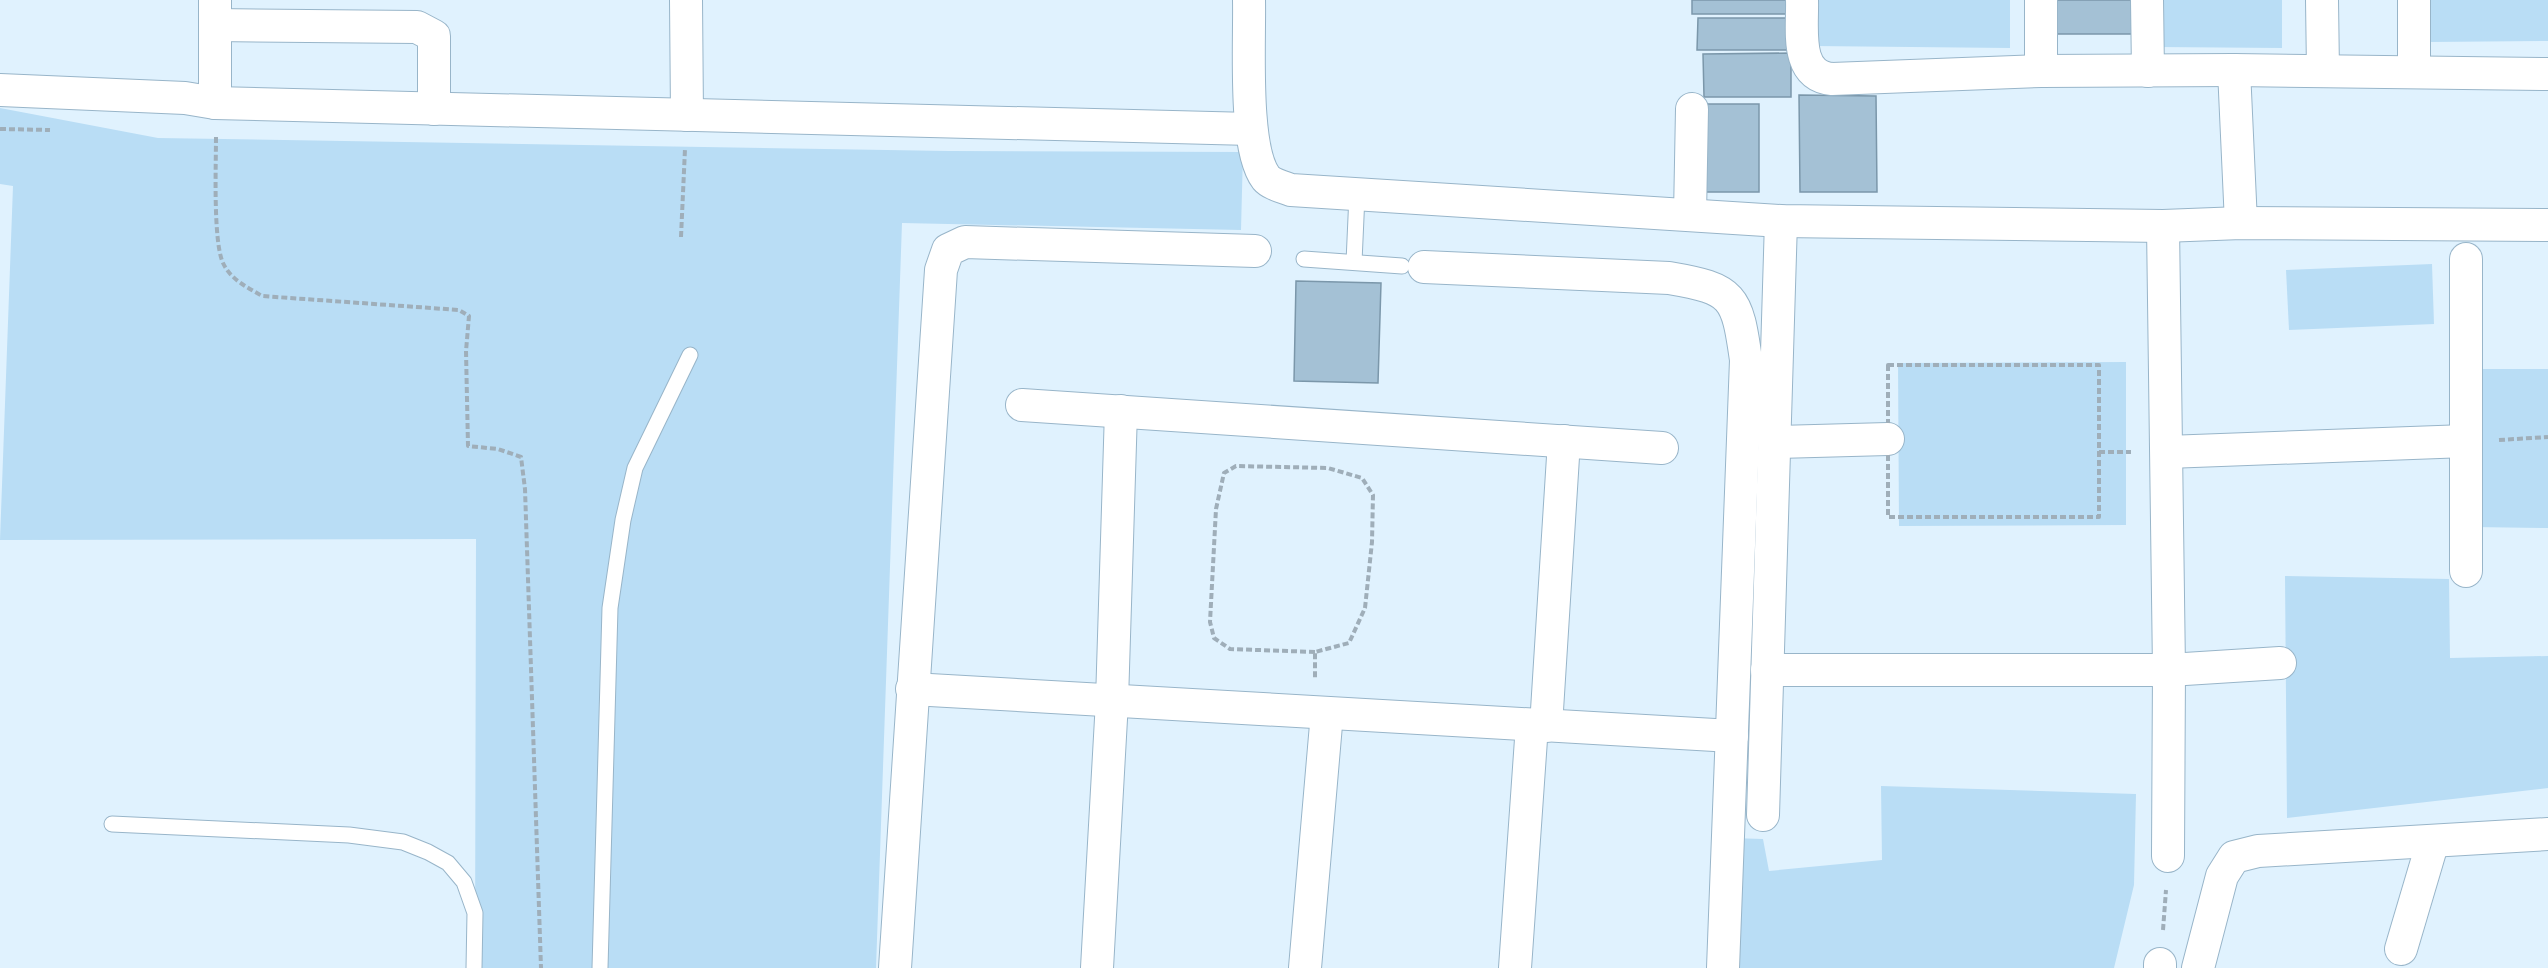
<svg xmlns="http://www.w3.org/2000/svg" width="2548" height="968" font-family="'Exo 2',sans-serif">
	<style>
		.green { fill: #b9ddf5 }
		.building { fill: #a4c1d5; stroke: #7b97aa; stroke-width: 1.5 }
		.lines { fill: none; stroke-linecap: round; stroke-linejoin: round }
		.service-casing { stroke: #98b5c9; stroke-width: 17 }
		.minor-casing { stroke: #98b5c9; stroke-width: 34 }
		.path { stroke: #9faeb9; stroke-width: 4; stroke-dasharray: 6 3; stroke-linecap: butt }
		.service { stroke: #fff; stroke-width: 15 }
		.minor { stroke: #fff; stroke-width: 32 }
	</style>
	<rect width="100%" height="100%" fill="#e0f2fe"/>
	<!-- green -->
	<g class="green">
		<path d="M 1813,0 L 2010,0 L 2010,48 L 1813,46 Z"/>
		<path d="M 2158,0 L 2282,0 L 2282,48 L 2158,47 Z"/>
		<path d="M 2429,0 L 2548,0 L 2548,41 L 2429,42 Z"/>
		<path d="M 0,108 L 158,138 L 949,151 L 1243,152 L 1241,230 L 902,223 L 876,968 L 475,968 L 476,539 L 0,540 L 13,186 L 0,184 Z"/>
		<path d="M 2432,264 L 2434,324 L 2289,330 L 2286,270 Z"/>
		<path d="M 2126,362 L 2126,525 L 1899,526 L 1898,363 Z"/>
		<path d="M 2475,369 L 2548,369 L 2548,528 L 2473,527 Z"/>
		<path d="M 2285,576 L 2449,579 L 2450,658 L 2548,656 L 2548,788 L 2287,818 Z"/>
		<path d="M 1881,786 L 2136,794 L 2134,885 L 2114,968 L 1721,968 L 1731,838 L 1763,839 L 1769,871 L 1882,860 Z"/>
	</g>
	<!-- building -->
	<g class="building">
		<rect x="1692" y="0" width="100" height="14"/>
		<path d="M 2054,0 L 2142,0 L 2143,34 L 2054,34 Z"/>
		<path d="M 1698,18 L 1791,18 L 1792,50 L 1697,50 Z"/>
		<path d="M 1791,53 L 1791,97 L 1704,97 L 1703,54 Z"/>
		<path d="M 1799,95 L 1876,96 L 1877,192 L 1800,192 Z"/>
		<rect x="1700" y="104" width="59" height="88"/>
		<path d="M 1296,281 L 1381,283 L 1378,383 L 1294,381 Z"/>
	</g>
	<g class="lines">
		<defs>
			<g id="service">
				<path d="M 1304,259 L 1402,266"/>
				<path d="M 1354,262 L 1357,195"/>
				<path d="M 112,824 L 349,835 L 403,842 L 428,852 L 448,863 L 464,882 L 475,913 L 474,968"/>
				<path d="M 600,968 L 610,608 L 623,520 L 635,468 L 690,355"/>
			</g>
			<g id="minor">
				<path d="M 215,0 L 215,103"/>
				<path d="M 686,0 L 687,115"/>
				<path d="M 1249,0 C 1250,41 1243,148 1266,178 C 1271,184 1283,187 1291,190 L 1781,221 L 2163,226 L 2241,223 L 2548,225"/>
				<path d="M 1802,0 C 1803,29 1794,75 1832,79 L 2041,71 L 2234,70 L 2548,74"/>
				<path d="M 2147,0 L 2148,71"/>
				<path d="M 2322,0 L 2323,71"/>
				<path d="M 215,25 L 417,27 L 434,36 L 434,109"/>
				<path d="M 2234,70 L 2241,223"/>
				<path d="M 2041,71 L 2041,0"/>
				<path d="M 2414,72 L 2414,0"/>
				<path d="M 0,90 L 185,98 L 215,103 L 1251,129"/>
				<path d="M 1690,215 L 1692,109"/>
				<path d="M 2163,226 L 2169,670 L 2168,856"/>
				<path d="M 1424,267 L 1669,278 C 1734,289 1737,296 1746,360 L 1723,968"/>
				<path d="M 1022,405 L 1662,448"/>
				<path d="M 1774,442 L 1888,439"/>
				<path d="M 2167,452 L 2466,441"/>
				<path d="M 2466,571 L 2466,259"/>
				<path d="M 1767,670 L 2169,670 L 2280,663"/>
				<path d="M 912,689 L 1732,736"/>
				<path d="M 1546,726 L 1564,441"/>
				<path d="M 1763,815 L 1781,221"/>
				<path d="M 2401,949 L 2433,841"/>
				<path d="M 895,968 L 941,270 L 948,250 L 965,242 L 1255,251"/>
				<path d="M 1097,968 L 1112,701 L 1121,411"/>
				<path d="M 1305,968 L 1327,713"/>
				<path d="M 1515,968 L 1532,725"/>
				<path d="M 2160,968 L 2160,964"/>
				<path d="M 2198,968 L 2222,876 L 2234,857 L 2258,851 L 2548,834"/>
			</g>
		</defs>
		<!-- service casing -->
		<use href="#service" class="service-casing"/>
		<!-- minor casing -->
		<use href="#minor" class="minor-casing"/>
		<!-- path -->
		<g class="path">
			<path d="M 0,129 L 50,130"/>
			<path d="M 216,137 C 216,165 213,241 223,263 C 231,280 247,287 262,296 L 459,310 L 469,316 L 466,351 L 468,446 L 498,449 L 521,457 L 525,489 L 541,968"/>
			<path d="M 681,237 L 685,149"/>
			<rect x="1888" y="365" width="211" height="152"/>
			<path d="M 2499,440 L 2548,437"/>
			<path d="M 2099,452 L 2131,452"/>
			<path d="M 1315,652 L 1230,649 L 1214,638 L 1210,622 L 1216,509 L 1224,473 L 1236,466 L 1328,468 L 1362,478 L 1373,495 L 1372,542 L 1365,608 L 1349,643 L 1315,652 L 1315,679"/>
			<path d="M 2163,930 L 2166,890"/>
		</g>
		<!-- service -->
		<use href="#service" class="service"/>
		<!-- minor -->
		<use href="#minor" class="minor"/>
	</g>
</svg>
